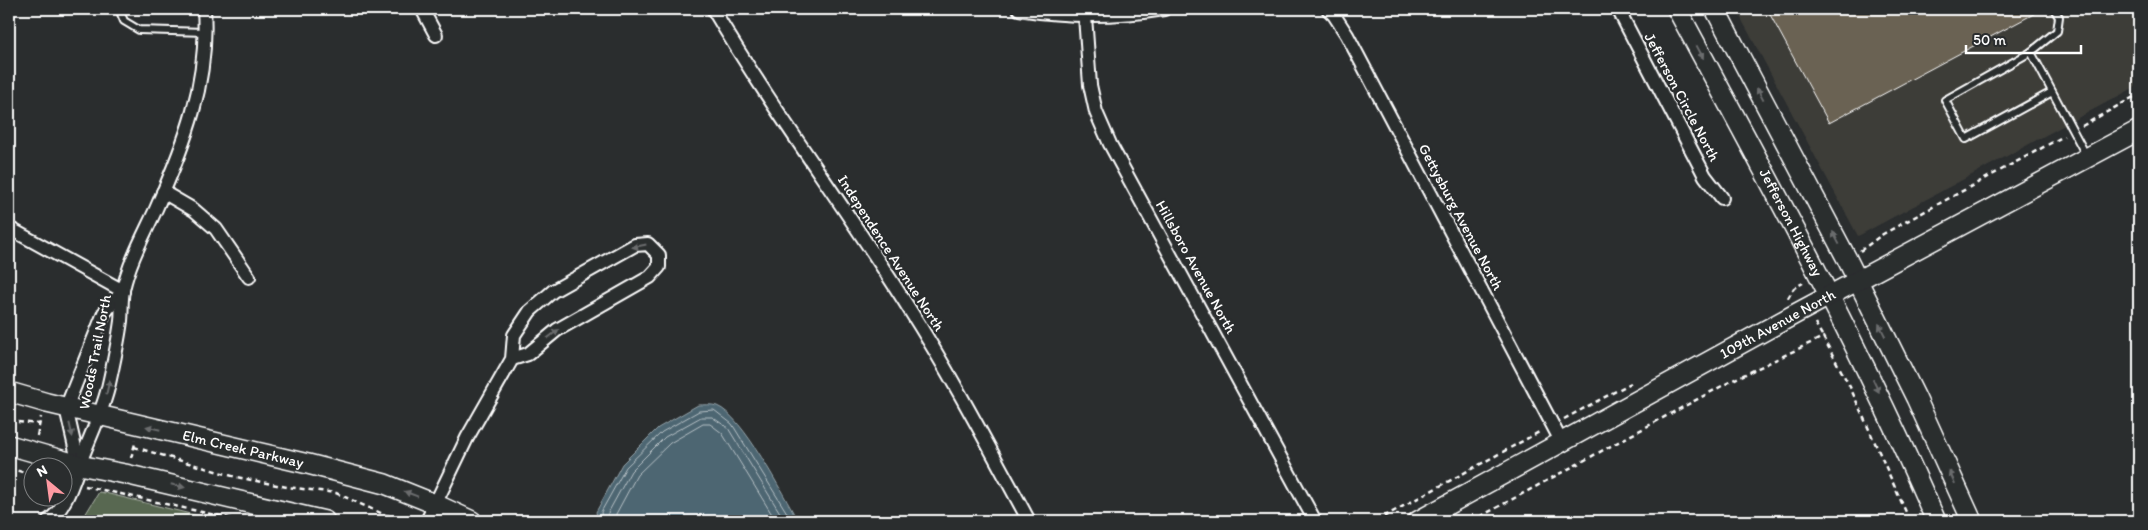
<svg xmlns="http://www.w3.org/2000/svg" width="2148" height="530" font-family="Itim,sans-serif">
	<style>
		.built { fill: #3d3d39 }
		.green { fill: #596851; stroke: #acb4a8 }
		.water { fill: #4d6672; stroke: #94a3aa }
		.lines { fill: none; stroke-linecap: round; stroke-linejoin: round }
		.shore { stroke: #b8c2c7; stroke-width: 1 }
		.building { fill: #6a6252; stroke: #fff }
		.lane-casing { stroke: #fff; stroke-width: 10 }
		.street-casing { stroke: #fff; stroke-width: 16 }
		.secondary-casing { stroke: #fff; stroke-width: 22 }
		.path { stroke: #fff; stroke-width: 2.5; stroke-dasharray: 5 4; stroke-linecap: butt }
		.lane { stroke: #2a2d2e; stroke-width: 6 }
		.street { stroke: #2a2d2e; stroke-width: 12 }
		.secondary { stroke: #2a2d2e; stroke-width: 19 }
		.oneway { fill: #6a6c6d }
		.labels { text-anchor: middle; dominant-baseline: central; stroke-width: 4.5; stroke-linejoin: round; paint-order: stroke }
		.street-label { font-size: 15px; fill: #fff; stroke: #2a2d2e }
	</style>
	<rect width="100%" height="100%" fill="#2a2d2e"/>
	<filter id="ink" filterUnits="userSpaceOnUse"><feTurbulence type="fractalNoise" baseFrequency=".02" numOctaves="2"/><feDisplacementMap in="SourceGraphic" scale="10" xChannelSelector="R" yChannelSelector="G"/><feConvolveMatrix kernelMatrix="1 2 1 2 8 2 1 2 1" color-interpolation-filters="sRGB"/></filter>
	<g filter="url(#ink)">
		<!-- built -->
		<path class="built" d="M 1736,9 L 2139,9 L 2139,85 L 1858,236 Z"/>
		<!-- green -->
		<path class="green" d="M 99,492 L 105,493 L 219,521 L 79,521 L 85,515 Z"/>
		<!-- water -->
		<path class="water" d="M 698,405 C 703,405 712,404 717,406 C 743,416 783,495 798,521 L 598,521 L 596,512 L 622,464 L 658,428 Z"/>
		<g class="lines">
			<!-- shore -->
			<g class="shore">
				<path d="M 602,521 L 601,512 L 626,467 L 662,432 L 699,411 L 714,410 L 732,424 L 792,521"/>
				<path d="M 608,521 L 608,513 L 631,471 L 665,437 L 701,417 L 712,417 L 728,428 L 785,521"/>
				<path d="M 616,521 L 616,514 L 637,475 L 670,443 L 703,424 L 710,424 L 722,433 L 776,521"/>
			</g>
		</g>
		<!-- building -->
		<path class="building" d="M 1767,9 L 2043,9 L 1829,123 Z"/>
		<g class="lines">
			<defs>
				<g id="lane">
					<path d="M 119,9 L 124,21 L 139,30 L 205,32"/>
					<path d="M 2054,9 L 2059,17 L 2057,31 L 2031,52 L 2086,155"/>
					<path d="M 2137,9 L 2139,13"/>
					<path d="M 2031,52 L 1945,100 L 1966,139 L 2052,92"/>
				</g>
				<g id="street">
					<path d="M 422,9 L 436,35"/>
					<path d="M 713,9 C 773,111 845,206 908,307 C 952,376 990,449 1029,521"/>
					<path d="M 1019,9 C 1068,17 1116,17 1164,9"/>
					<path d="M 1328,9 L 1334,15 L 1347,35 L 1562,443"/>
					<path d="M 1618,9 L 1705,176 L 1722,198"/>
					<path d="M 1085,16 L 1090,85 L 1096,112 L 1110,144 L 1315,521"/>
					<path d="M 163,192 L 194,210 L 216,229 L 249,277"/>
					<path d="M 9,228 L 123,291"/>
					<path d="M 79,465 L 66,408 L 104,313 L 123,291"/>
					<path d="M 48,521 C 65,509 72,485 79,466 C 88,440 101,416 108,388 C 113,366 118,343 121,321 C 122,311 121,300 123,290 C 129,262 144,235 156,209 C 185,143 209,83 204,9"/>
					<path d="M 427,521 L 467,438 L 512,359 L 514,335 L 530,311 L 553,291 L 635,245 L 648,244 L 659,255 L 659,267 L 650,277 L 557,330 L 528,354 L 512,359"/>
				</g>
				<g id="secondary">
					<path id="s1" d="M 1677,9 C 1768,178 1860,345 1936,521"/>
					<path d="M 1715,9 L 1847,259 L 1916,398 L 1972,521"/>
					<path id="s2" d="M 9,392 L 47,403 L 308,464 L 385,484 L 435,504 L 472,521"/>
					<path d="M 9,445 L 79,465 L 125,474 L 325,521"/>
					<path id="s3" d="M 1418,521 L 1797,313 L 2139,130"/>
				</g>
			</defs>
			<!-- lane casing -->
			<use href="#lane" class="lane-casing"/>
			<!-- street casing -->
			<use href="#street" class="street-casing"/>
			<!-- secondary casing -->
			<use href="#secondary" class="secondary-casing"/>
			<!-- path -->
			<g class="path">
				<path d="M 2082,126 L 2139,94"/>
				<path d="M 1860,251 L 1883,234 L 2064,136"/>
				<path d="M 1788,298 L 1794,288 L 1803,283"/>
				<path d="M 1815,323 L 1823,337"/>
				<path d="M 1564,419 L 1631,383"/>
				<path d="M 9,421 L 39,424"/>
				<path d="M 37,436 L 41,417"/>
				<path d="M 134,447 L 236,477 L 287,487 L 336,493 L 385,515 L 407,518 L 414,521"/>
				<path d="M 131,458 L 136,440"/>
				<path d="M 9,468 L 32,475"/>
				<path d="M 85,486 L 242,521"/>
				<path d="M 383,521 L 385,515"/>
				<path d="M 1376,521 L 1541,431"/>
				<path d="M 1472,521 L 1733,380 L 1823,337 L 1850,387 L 1910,521"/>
			</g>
			<!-- lane -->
			<use href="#lane" class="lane"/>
			<!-- street -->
			<use href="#street" class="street"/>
			<!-- secondary -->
			<use href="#secondary" class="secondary"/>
		</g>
		<!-- one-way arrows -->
		<defs><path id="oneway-solid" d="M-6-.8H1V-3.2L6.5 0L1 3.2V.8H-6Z" transform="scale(1.25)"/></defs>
		<g class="oneway">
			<use href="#oneway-solid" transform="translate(1700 52) rotate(62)"/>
			<use href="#oneway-solid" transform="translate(1760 94) rotate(-118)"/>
			<use href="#oneway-solid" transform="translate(1836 238) rotate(-118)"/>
			<use href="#oneway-solid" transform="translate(639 246) rotate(169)"/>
			<use href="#oneway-solid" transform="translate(1882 330) rotate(-117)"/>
			<use href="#oneway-solid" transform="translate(553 334) rotate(-38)"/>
			<use href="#oneway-solid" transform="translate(1876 386) rotate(64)"/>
			<use href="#oneway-solid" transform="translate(108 387) rotate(-77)"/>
			<use href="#oneway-solid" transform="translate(153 428) rotate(-167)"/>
			<use href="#oneway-solid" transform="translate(71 430) rotate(77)"/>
			<use href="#oneway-solid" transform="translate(1952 477) rotate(-114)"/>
			<use href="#oneway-solid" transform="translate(178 486) rotate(13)"/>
			<use href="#oneway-solid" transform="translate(411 494) rotate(-159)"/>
		</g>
	</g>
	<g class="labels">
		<!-- street labels -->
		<g class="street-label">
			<text transform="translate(1682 97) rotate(62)">Jefferson Circle North</text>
			<text transform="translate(1461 217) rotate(62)">Gettysburg Avenue North</text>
			<text stroke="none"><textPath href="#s1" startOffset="242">Jefferson Highway</textPath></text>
			<text transform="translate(891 253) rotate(57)">Independence Avenue North</text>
			<text transform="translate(1196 267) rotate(61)">Hillsboro Avenue North</text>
			<text stroke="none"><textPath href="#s3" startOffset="410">109th Avenue North</textPath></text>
			<text transform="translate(95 352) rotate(-79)">Woods Trail North</text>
			<text stroke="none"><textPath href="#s2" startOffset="241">Elm Creek Parkway</textPath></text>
		</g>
	</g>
	<!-- margin -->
	<rect width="2148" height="530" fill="none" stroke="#2a2d2e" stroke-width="30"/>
	<rect x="15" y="15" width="2118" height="500" fill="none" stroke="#fff" stroke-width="2" filter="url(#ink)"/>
	<!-- north arrow -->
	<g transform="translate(48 482) rotate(331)"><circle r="24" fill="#2a2d2e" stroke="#7f8182"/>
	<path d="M0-4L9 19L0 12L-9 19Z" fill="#ff9aa2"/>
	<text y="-8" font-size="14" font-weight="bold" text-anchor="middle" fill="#ffffff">N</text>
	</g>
	<!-- scale -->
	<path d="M1966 45v8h115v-8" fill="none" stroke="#ffffff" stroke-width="2.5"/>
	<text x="1973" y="45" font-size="15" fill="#ffffff" stroke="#2a2d2e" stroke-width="4" paint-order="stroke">50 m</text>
</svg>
